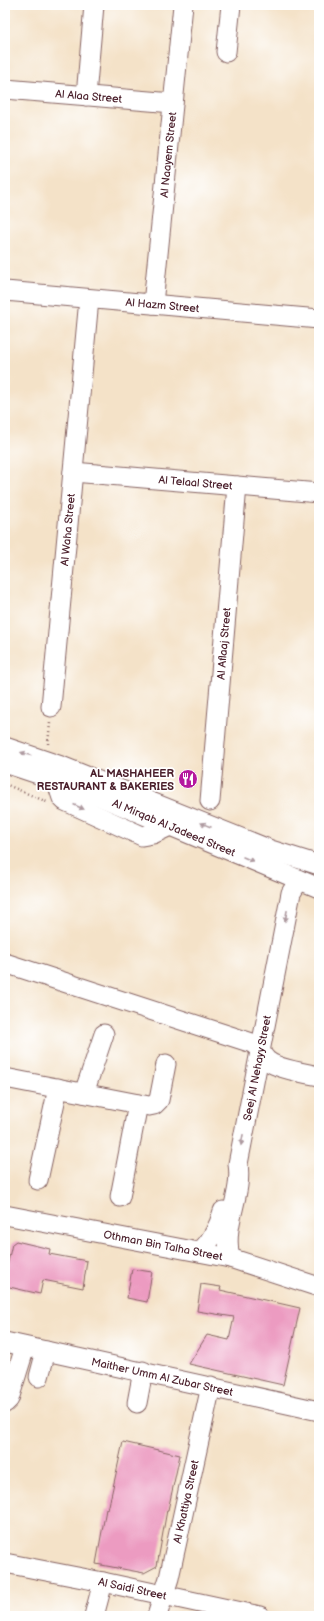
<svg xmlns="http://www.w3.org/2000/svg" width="324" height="1621" font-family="'Balsamiq Sans',sans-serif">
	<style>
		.building { fill: #ec9bc1 }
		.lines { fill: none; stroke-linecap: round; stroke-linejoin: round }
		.minor-casing { stroke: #866362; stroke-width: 21 }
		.path { stroke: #866362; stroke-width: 2.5; stroke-dasharray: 1 3; stroke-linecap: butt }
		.minor { stroke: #fff; stroke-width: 19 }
		.oneway { fill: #ae9aa0 }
		.labels { text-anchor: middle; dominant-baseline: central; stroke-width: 3.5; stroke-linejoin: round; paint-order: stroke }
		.street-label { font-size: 11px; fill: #4a1f2b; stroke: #fff }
		.poi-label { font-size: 11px; font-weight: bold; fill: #4a1f2b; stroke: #fff; text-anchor: end }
	</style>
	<rect width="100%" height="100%" fill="#fff"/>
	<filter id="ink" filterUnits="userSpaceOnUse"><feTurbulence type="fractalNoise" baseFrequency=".025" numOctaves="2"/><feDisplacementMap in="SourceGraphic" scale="8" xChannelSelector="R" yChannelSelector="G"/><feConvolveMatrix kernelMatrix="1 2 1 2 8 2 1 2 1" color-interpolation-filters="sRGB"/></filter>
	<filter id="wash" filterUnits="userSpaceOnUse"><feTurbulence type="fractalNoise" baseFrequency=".012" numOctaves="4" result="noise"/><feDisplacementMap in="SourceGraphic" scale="16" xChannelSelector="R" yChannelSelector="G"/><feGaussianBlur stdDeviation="0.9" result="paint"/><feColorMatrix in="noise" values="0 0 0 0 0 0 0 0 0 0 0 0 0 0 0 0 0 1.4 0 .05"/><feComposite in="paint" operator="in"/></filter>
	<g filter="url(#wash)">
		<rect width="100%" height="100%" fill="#f4e2c8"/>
		<g id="blocks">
			<!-- building -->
			<g class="building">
				<path d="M 16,1241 L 50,1249 L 49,1254 L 87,1261 L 83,1288 L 43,1280 L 40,1294 L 5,1286 L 5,1275 L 12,1244 Z"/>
				<path d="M 132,1269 L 152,1272 L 147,1302 L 127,1298 Z"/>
				<path d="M 201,1284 L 221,1287 L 220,1290 L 300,1308 L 283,1385 L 189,1364 L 207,1335 L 229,1340 L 234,1317 L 197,1311 Z"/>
				<path d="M 123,1442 L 180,1455 L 168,1510 L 167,1510 L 157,1566 L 144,1573 L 96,1564 L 106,1509 L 108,1510 Z"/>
			</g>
		</g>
	</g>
	<g filter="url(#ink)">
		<use href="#blocks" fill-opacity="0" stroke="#866362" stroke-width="1"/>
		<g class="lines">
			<defs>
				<g id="minor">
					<path d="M 226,52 L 231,5"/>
					<path id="s1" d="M 5,89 L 173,103"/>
					<path d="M 86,96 L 94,5"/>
					<path id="s2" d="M 5,291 L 319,319"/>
					<path id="s3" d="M 153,304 L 183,5"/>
					<path id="s4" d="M 73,472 L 319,493"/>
					<path id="s5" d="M 51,707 L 89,299"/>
					<path d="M 5,747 L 64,767 L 271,850 L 319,865"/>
					<path id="s6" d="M 5,763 L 56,780 L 89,792 L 319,888"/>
					<path d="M 56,780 L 62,798 L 65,801 L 142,836 L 153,834 L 170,826"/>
					<path id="s7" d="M 210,801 L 237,486"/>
					<path d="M 5,963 L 252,1043 C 262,1048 260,1055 268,1061 C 276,1068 308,1074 319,1076"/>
					<path d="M 5,1078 L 149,1106 L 154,1105 L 159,1100 L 166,1064"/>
					<path d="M 84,1093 L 104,1034"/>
					<path d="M 38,1180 L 58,1088"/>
					<path d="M 120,1197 L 138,1104"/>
					<path id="s8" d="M 5,1215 L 230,1258 L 319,1287"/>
					<path d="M 200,1252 C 212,1240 219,1227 223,1211"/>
					<path id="s9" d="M 230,1258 C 222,1223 243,1196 238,1164 L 291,893 L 299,880"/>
					<path id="s10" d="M 5,1342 L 319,1411"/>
					<path d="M 39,1377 L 46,1351"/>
					<path d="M 5,1403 L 9,1399 L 25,1347"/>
					<path d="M 137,1403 L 143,1371"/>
					<path id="s11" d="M 5,1563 L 103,1582 L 260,1616"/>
					<path d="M 94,1616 L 103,1582"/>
					<path id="s12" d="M 157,1616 L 169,1578 L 211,1386"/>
				</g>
			</defs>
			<!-- minor casing -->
			<use href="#minor" class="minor-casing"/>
			<!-- path -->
			<g class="path">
				<path d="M 48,744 L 50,723"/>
				<path d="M 5,784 L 47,802"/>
			</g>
			<!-- minor -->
			<use href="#minor" class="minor"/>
		</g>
		<!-- one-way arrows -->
		<defs><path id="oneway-solid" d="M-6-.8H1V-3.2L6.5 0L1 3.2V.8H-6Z"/></defs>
		<g class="oneway">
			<use href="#oneway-solid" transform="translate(26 754) rotate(-163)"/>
			<use href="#oneway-solid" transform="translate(79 807) rotate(24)"/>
			<use href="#oneway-solid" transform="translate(206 825) rotate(-158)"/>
			<use href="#oneway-solid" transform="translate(248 859) rotate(23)"/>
			<use href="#oneway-solid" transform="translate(286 916) rotate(101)"/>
			<use href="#oneway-solid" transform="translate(242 1140) rotate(101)"/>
		</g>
	</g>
	<!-- icons -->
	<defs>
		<symbol id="restaurant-disc" viewBox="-11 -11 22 22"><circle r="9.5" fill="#b5179e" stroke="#fff"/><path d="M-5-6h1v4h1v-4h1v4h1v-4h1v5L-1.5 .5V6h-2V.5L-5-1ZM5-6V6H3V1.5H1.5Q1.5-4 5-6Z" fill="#fff"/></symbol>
	</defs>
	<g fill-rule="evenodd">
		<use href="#restaurant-disc" x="177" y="768" width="22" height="22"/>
	</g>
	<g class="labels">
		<!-- street labels -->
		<g class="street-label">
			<text stroke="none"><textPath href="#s1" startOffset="84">Al Alaa Street</textPath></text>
			<text stroke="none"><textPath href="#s3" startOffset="150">Al Naayem Street</textPath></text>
			<text stroke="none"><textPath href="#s2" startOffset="158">Al Hazm Street</textPath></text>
			<text stroke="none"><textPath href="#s4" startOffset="123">Al Telaal Street</textPath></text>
			<text stroke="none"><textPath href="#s5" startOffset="178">Al Waha Street</textPath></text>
			<text stroke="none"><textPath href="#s7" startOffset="158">Al Aflaaj Street</textPath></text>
			<text stroke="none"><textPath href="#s6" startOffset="181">Al Mirqab Al Jadeed Street</textPath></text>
			<text stroke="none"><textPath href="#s9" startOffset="193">Seej Al Nehayy Street</textPath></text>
			<text stroke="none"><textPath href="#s8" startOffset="161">Othman Bin Talha Street</textPath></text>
			<text stroke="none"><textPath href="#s10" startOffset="161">Maither Umm Al Zubar Street</textPath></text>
			<text stroke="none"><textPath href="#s12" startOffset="118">Al Khattiya Street</textPath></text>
			<text stroke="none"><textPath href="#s11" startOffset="130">Al Saidi Street</textPath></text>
		</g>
		<!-- poi labels -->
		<g class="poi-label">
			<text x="174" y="773">AL MASHAHEER<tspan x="174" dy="13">RESTAURANT &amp; BAKERIES</tspan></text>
		</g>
	</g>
	<!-- margin -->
	<rect width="324" height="1621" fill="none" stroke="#fff" stroke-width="20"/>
</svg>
